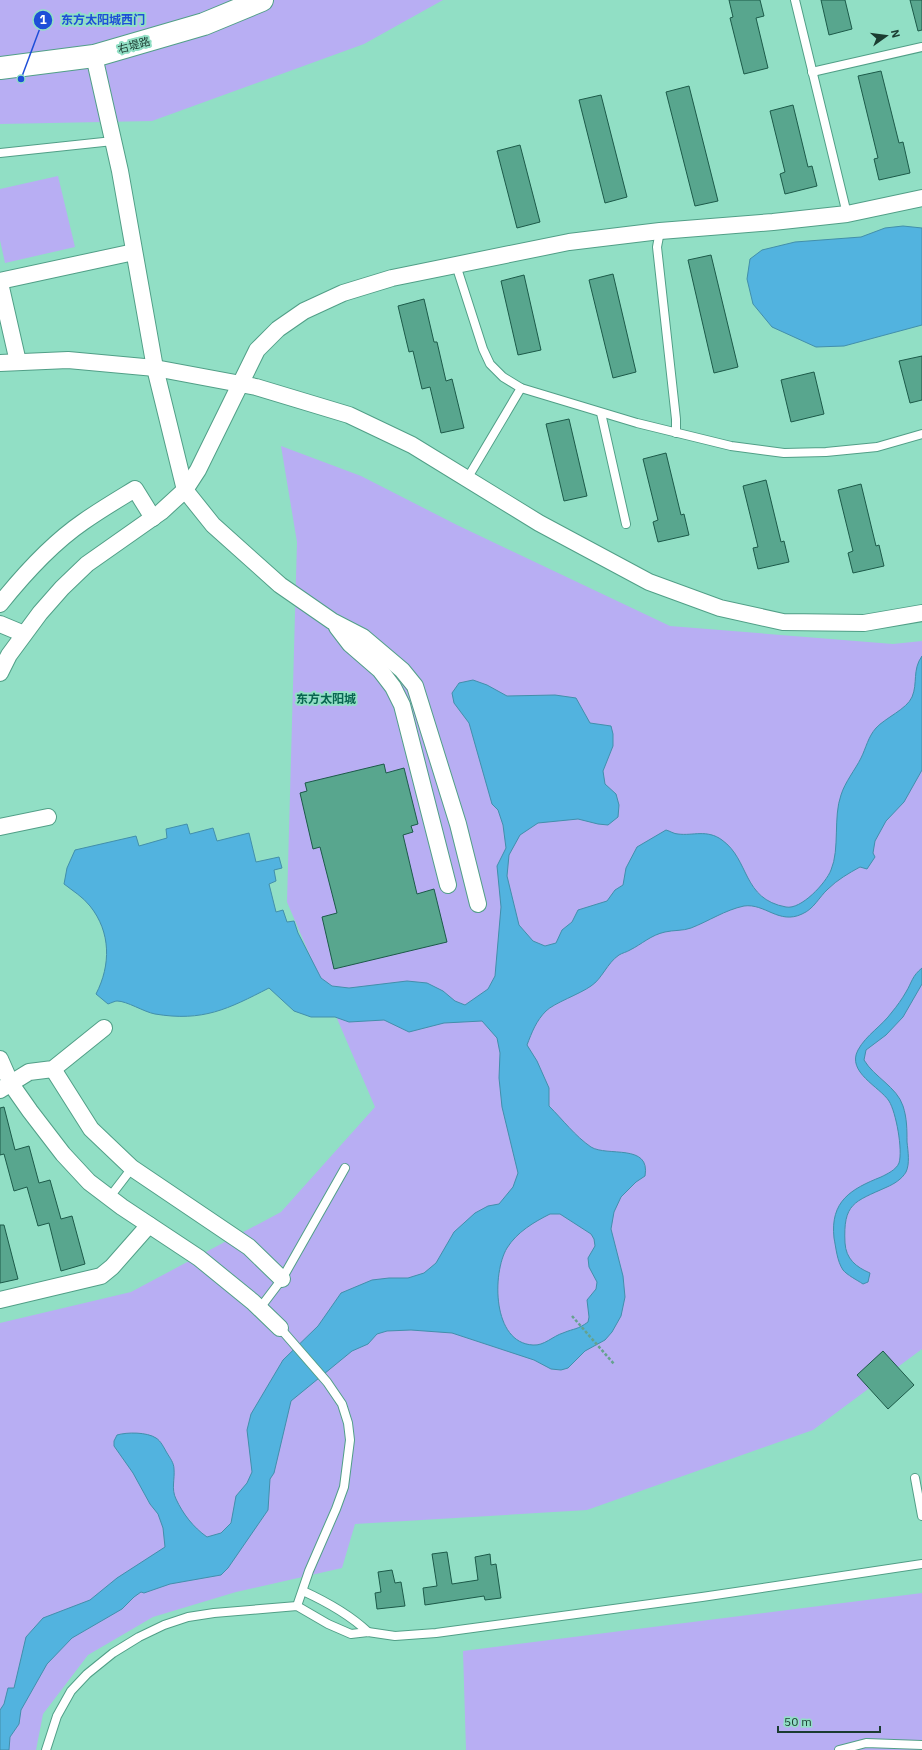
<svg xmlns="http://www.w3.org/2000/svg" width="922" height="1750" font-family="'IBM Plex Sans','Noto Sans SC',sans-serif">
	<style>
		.green { fill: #b8aef3 }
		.water { fill: #52b3df; stroke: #428fab; fill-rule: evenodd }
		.building { fill: #58a68e; stroke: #1c5a49 }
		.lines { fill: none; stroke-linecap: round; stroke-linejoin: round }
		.lane-casing { stroke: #519f87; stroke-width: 10 }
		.street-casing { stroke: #519f87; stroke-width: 18 }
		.secondary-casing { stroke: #519f87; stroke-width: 24 }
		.path { stroke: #65a28e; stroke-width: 2.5; stroke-dasharray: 3 2; stroke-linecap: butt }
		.lane { stroke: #fff; stroke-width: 8 }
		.street { stroke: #fff; stroke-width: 16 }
		.secondary { stroke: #fff; stroke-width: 22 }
		.labels { text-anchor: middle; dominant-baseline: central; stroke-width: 4; stroke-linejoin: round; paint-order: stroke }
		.street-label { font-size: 11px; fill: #1b3c31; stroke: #91dfc5 }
		.neighbourhood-label { font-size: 12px; font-weight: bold; fill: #07654f; stroke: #91dfc5 }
		.leader { fill: none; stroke: #1d4ed8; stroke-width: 1.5 }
		.callout-dot { fill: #1d4ed8; stroke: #91dfc5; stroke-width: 1.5 }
		.mark-label { font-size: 12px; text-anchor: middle; font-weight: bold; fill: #fff }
		.callout-label { font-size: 12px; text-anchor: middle; font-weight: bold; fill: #1d4ed8; stroke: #91dfc5; stroke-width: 4; stroke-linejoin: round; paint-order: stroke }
	</style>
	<rect width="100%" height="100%" fill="#91dfc5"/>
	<!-- green -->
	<g class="green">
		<path d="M 0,0 L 443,0 L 364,44 L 152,121 L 0,124 Z"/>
		<path d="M 58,176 L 75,247 L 5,263 L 0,240 L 0,189 Z"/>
		<path d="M 281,446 L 361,476 L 457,525 L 670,626 L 893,644 L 922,641 L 922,1349 L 813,1430 L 587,1510 L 355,1524 L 342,1568 L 236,1592 L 153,1617 L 88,1655 L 43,1714 L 36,1750 L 0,1750 L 0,1323 L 131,1292 L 281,1212 L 375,1107 L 287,902 L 297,542 Z"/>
		<path d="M 922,1593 L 922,1750 L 466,1750 L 463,1651 Z"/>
	</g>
	<!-- water -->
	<g class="water">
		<path d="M 903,226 L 922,228 L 922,325 L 844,346 L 816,347 L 772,327 L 753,304 L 747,279 L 750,259 L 762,250 L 795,242 L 861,237 L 885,228 Z"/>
		<path d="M 922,656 L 922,770 L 904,802 L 886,821 L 875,841 L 873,853 L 875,857 L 867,869 L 860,867 C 849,873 837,880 828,889 C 819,897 814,909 802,914 C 779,925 765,903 744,906 C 725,910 709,921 691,928 C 683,931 673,930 665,932 C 651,935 642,944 630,950 C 627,952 622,953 619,955 C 607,963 602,979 591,986 C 580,994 554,1003 546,1011 C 536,1021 532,1032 527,1045 L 537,1061 L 549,1088 L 549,1106 C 563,1120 575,1136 591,1147 C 607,1157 651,1143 645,1176 L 636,1182 L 621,1197 L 614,1212 L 611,1229 L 623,1276 L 625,1297 L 621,1316 L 612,1332 L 605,1340 L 585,1351 L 568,1368 L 561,1370 L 551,1369 L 534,1360 L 452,1333 L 411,1330 L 387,1331 L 377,1334 L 368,1344 L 352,1351 L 291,1401 L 274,1473 L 270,1479 L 268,1510 L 228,1568 L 221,1575 L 170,1584 L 144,1593 L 141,1592 L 134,1597 L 122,1609 L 72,1638 L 47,1664 L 21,1710 L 19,1724 L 10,1737 L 9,1750 L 0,1750 L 0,1710 L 4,1704 L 8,1688 L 14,1688 L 26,1637 L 43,1618 L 90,1600 L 117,1578 L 165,1547 L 163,1528 L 158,1514 L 150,1504 L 133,1473 L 114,1446 L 114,1441 L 117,1435 C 127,1432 147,1432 156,1438 C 161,1441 164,1448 167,1453 C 170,1458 174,1463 174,1469 C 175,1479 171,1489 176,1499 C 183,1514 193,1527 207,1537 L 221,1533 L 231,1523 L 236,1496 L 247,1483 L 252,1472 L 247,1430 L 251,1414 L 283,1360 L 318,1326 L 341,1293 L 372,1280 L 389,1278 L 408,1278 L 424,1273 L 436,1263 L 454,1232 L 475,1213 L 488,1206 L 499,1204 L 513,1187 L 518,1173 L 502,1107 L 499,1078 L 500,1053 L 497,1038 L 482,1021 L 444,1023 L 409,1032 L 384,1020 L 349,1022 L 335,1017 L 311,1017 L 294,1011 L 269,988 C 228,1009 203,1022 155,1014 C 144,1012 127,1001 117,1001 C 115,1001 111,1003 108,1004 L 96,994 C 111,965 111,932 90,906 C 83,897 73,891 64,884 L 67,868 L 75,850 L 136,836 L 139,846 L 167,838 L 166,829 L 187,824 L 190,834 L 213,828 L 217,841 L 249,833 L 256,862 L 279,857 L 282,868 L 274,870 L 276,881 L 269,884 L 276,912 L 283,910 L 287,922 L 294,921 L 298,933 L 321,978 L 332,986 L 349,988 L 407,981 L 427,983 L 443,991 L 455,1001 L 465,1005 L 488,989 L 495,976 L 501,907 L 497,866 L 506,848 L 503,825 L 498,810 L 492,804 L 469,723 L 454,703 L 452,693 L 459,683 L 473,680 L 487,685 L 507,696 L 555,695 L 576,698 L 590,723 L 611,726 L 613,734 L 613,746 L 603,771 L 605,784 L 616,794 L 619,805 L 618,817 L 608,825 L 598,824 L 578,819 L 538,823 L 520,835 L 509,855 L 507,876 L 519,925 L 533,941 L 545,946 L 556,943 L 562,930 L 572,922 L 578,910 L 607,901 L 615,890 L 623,885 L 626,868 L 637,847 L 666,830 C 670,831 674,834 678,834 C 693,836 707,829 722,840 C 750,860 742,899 786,907 C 801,910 826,883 831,870 C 840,849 833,817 841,795 C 845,782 855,770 861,758 C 866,748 868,737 876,728 C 885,718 907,709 912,697 C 918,683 912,670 922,656 ZM 550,1214 L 560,1214 L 591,1234 L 594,1239 L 595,1246 L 588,1258 L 589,1267 L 597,1282 L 596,1289 L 587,1300 L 589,1317 L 588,1322 C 577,1330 575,1328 563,1333 C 553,1336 544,1346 533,1345 C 492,1343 492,1273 507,1248 C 517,1232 534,1222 550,1214 Z"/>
		<path d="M 922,968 L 922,984 L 903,1017 L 886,1035 L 866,1050 L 864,1060 C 874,1077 897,1087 903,1106 C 907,1118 907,1130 907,1142 C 908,1151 910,1164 906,1172 C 902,1179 894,1184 887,1187 C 854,1202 843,1203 845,1243 C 846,1259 856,1267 870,1273 L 868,1282 L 863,1284 C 857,1280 847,1275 843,1270 C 837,1261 836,1248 834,1238 C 830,1201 851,1189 881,1177 C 887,1174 896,1170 899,1163 C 903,1150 896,1112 889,1101 C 880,1087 846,1072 858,1050 C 866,1035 882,1026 892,1012 C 897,1006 902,999 906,992 C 912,982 912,976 922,968 Z"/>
	</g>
	<!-- building -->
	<g class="building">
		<path d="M 729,0 L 760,0 L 764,16 L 756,18 L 768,68 L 744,74 L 730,18 L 733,17 Z"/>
		<path d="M 821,0 L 845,0 L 852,29 L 829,35 Z"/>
		<path d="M 910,0 L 922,0 L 922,30 L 918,31 Z"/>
		<path d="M 881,71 L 899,143 L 903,142 L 910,173 L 879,180 L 874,159 L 878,158 L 858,76 Z"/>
		<path d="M 689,86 L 718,201 L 695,206 L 666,92 Z"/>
		<path d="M 601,95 L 627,197 L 605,203 L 579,100 Z"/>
		<path d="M 793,105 L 808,167 L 812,166 L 817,186 L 785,194 L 780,174 L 785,172 L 770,111 Z"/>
		<path d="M 520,145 L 540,222 L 517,228 L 497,151 Z"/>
		<path d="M 711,255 L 738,367 L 714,373 L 688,260 Z"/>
		<path d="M 613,274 L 636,372 L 613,378 L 589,280 Z"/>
		<path d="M 524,275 L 541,350 L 518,355 L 501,281 Z"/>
		<path d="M 424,299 L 434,342 L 437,342 L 446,381 L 452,379 L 464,428 L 441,433 L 430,387 L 422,389 L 413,351 L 409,352 L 398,306 Z"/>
		<path d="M 922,356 L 922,400 L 910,403 L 899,361 Z"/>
		<path d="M 814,372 L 824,414 L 791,422 L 781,380 Z"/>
		<path d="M 569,419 L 587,496 L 564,501 L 546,424 Z"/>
		<path d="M 666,453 L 681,515 L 684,514 L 689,535 L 658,542 L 653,522 L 658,520 L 643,459 Z"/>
		<path d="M 766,480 L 781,542 L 784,541 L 789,562 L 758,569 L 753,548 L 758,547 L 743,486 Z"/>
		<path d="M 861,484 L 876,546 L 879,545 L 884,566 L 853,573 L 848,553 L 853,551 L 838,490 Z"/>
		<path d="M 384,764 L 386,773 L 404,768 L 418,824 L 411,826 L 413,832 L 403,835 L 417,894 L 434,889 L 447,942 L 334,969 L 322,917 L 337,913 L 320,847 L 313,849 L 300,793 L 307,791 L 305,783 Z"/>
		<path d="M 4,1107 L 15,1150 L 29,1146 L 39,1183 L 50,1180 L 61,1219 L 72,1216 L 85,1264 L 61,1271 L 49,1223 L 38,1226 L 27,1187 L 14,1191 L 4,1154 L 0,1155 L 0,1108 Z"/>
		<path d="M 0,1225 L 4,1225 L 18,1279 L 0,1283 Z"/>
		<path d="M 883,1351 L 914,1385 L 888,1409 L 857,1375 Z"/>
		<path d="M 447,1552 L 452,1584 L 478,1580 L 475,1557 L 490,1554 L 491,1565 L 496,1564 L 501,1598 L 485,1600 L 484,1596 L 425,1605 L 423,1588 L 437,1586 L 432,1554 Z"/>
		<path d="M 392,1570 L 395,1583 L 401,1582 L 405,1606 L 377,1609 L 375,1593 L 381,1592 L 378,1572 Z"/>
	</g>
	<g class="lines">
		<defs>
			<g id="lane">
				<path d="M 795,0 L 847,214"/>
				<path d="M 812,72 L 922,47"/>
				<path d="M 0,153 L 113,141"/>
				<path d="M 660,231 L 657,247 L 676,419 L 676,433"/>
				<path d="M 456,265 L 483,349 L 490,364 L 503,377 L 521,388 L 637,423 L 731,446 L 784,453 L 826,452 L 877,447 L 922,434"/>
				<path d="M 601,413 L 626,524"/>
				<path d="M 467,479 L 521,388"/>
				<path d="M 109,1198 L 132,1168"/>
				<path d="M 260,1308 L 282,1279 L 345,1168"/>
				<path d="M 280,1328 L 327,1382 L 342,1404 L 348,1423 L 350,1440 L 344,1487 L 336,1509 L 309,1571 L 297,1606"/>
				<path d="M 915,1478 L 922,1516"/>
				<path d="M 303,1591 C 327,1602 349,1614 368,1632"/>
				<path d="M 46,1750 L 57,1716 L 71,1691 L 87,1674 L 113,1653 L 139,1637 L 164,1625 L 188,1617 L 214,1613 L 297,1606 L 328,1624 L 351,1634 L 368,1632 L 395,1636 L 436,1633 L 702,1597 L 922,1564"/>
				<path d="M 839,1750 L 866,1743 L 922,1745"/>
			</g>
			<g id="street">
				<path d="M 94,56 L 120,171 L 155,368 L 185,490 L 213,525 L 280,585 L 332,621 L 363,637 L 402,670 L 415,686 L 458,824 L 478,904"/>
				<path d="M 0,281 L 134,252"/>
				<path d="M 0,283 L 18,362"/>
				<path d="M 0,363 L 68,360 L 155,368 L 256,387 L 349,415 L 412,445 L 539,523 L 649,582 L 720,608 L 783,622 L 864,623 L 922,613"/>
				<path d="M 0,604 C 24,574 51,544 83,522 C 100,510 117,500 135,489 L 153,518"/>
				<path d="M 0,624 L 24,634"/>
				<path d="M 337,627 L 350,644 L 380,670 L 393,687 L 402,705 L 448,885"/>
				<path d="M 0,673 L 9,655 L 40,613 L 62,588 L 87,564 L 161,512 L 185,490 L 198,470 L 257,350 L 278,329 L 304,311 L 343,293 L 392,278 L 569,242 L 660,231 L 773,222 L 847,214 L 922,198"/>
				<path d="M 0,827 L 48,817"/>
				<path d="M 0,1059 L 11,1084 L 30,1111 L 63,1154 L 89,1182 L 122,1207 L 199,1258 L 253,1302 L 280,1328"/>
				<path d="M 53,1069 L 91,1129 L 132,1168 L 249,1247 L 282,1279"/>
				<path d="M 0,1090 L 29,1072 L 53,1069 L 104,1028"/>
				<path d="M 0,1300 L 101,1276 L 112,1267 L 149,1225"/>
			</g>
			<path id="secondary" d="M 0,68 L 94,56 L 204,24 L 262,0"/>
		</defs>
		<!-- lane casing -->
		<use href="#lane" class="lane-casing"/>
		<!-- street casing -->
		<use href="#street" class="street-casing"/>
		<!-- secondary casing -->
		<use href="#secondary" class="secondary-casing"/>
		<!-- path -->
		<path class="path" d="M 572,1316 L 614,1364"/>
		<!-- lane -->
		<use href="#lane" class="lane"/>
		<!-- street -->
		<use href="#street" class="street"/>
		<!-- secondary -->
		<use href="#secondary" class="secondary"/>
	</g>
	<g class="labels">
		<!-- street labels -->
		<g class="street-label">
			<text transform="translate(134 45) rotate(-15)">右堤路</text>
		</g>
		<!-- neighbourhood labels -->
		<g class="neighbourhood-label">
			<text x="326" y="698">东方太阳城</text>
		</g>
	</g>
	<!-- callouts -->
	<path class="leader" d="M21 79L43 20"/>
	<g class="callout-dot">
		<circle cx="21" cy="79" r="4"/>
		<circle cx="43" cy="20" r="10"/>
	</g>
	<g class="mark-label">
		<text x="43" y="24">1</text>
	</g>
	<g class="callout-label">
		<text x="103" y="24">东方太阳城西门</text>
	</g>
	<!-- north arrow -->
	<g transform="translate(886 36) rotate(76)" stroke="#91dfc5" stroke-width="3" paint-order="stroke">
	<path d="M0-3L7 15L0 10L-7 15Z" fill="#1b3c31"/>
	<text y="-6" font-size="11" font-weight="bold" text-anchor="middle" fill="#1b3c31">N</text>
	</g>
	<!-- scale -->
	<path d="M778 1726v6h102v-6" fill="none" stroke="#1b3c31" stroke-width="2"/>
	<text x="784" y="1726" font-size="12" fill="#1b3c31" stroke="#91dfc5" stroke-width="3" paint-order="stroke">50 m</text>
</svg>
